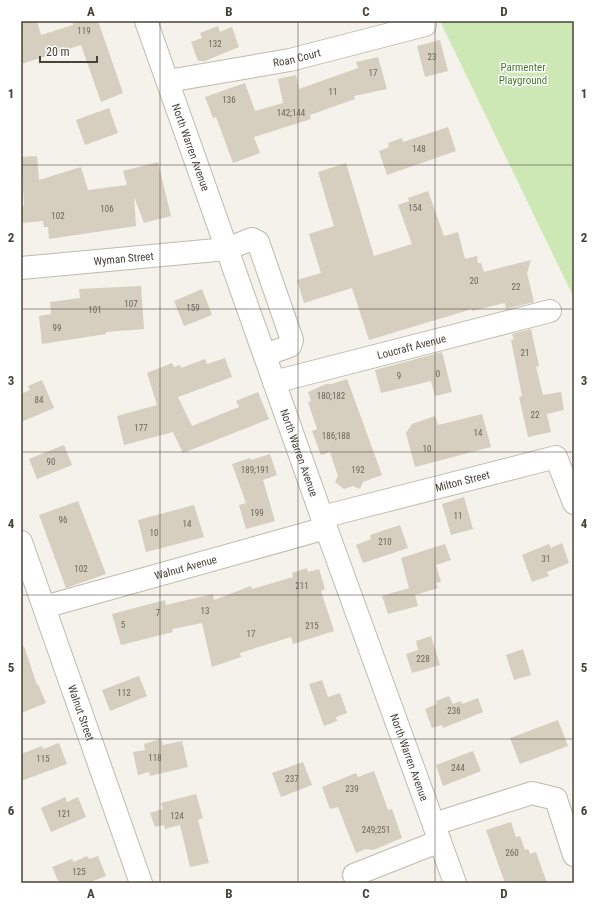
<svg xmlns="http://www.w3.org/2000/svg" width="595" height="904" font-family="'Roboto Condensed',sans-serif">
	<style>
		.green { fill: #cde8b4 }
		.building { fill: #d6cebf }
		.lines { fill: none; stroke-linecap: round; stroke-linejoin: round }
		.minor-casing { stroke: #c0baac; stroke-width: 24 }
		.minor { stroke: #fff; stroke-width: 22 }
		.grid { fill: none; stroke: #484338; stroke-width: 1; stroke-opacity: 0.55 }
		.labels { text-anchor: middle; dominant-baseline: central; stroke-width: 3; stroke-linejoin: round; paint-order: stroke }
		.number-label { font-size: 9px; fill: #6c665a }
		.street-label { font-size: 11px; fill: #484338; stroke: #fff }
		.park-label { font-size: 11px; fill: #447a2b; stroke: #fff }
		.neatline { fill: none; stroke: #484338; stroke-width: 1.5 }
		.grid-label { font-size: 13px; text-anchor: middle; font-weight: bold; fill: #484338 }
	</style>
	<rect width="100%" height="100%" fill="#f4f2ea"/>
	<!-- green -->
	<path class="green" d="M 440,21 L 574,21 L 574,298 Z"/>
	<!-- building -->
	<g class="building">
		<path d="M 21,21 L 37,21 L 41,35 L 73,25 L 72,21 L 98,21 L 123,93 L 101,102 L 81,45 L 21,64 Z"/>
		<path d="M 218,26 L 220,32 L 232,27 L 239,47 L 205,61 L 198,61 L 191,42 L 202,38 L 200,33 Z"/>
		<path d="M 440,40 L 448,71 L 425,77 L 417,46 Z"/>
		<path d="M 378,57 L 387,89 L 354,96 L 355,99 L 310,115 L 311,119 L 254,137 L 260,153 L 233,163 L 216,117 L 213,118 L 205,97 L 245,83 L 255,111 L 283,103 L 278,79 L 296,75 L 299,89 L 358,68 L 356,62 Z"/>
		<path d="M 109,108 L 118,133 L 85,145 L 76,120 Z"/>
		<path d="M 448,127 L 456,151 L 387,175 L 379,151 L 389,147 L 388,143 L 402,138 L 403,142 Z"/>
		<path d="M 37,156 L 39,180 L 81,167 L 88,190 L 127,185 L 123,171 L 158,162 L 171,216 L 144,223 L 134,197 L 136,226 L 49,239 L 48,227 L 44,227 L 43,221 L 21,223 L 21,206 L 24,205 L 21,157 Z"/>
		<path d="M 346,163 L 374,256 L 412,244 L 398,205 L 409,201 L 408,198 L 428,191 L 444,236 L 458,232 L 465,259 L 477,256 L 478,263 L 481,263 L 484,272 L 531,260 L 527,273 L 534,302 L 506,309 L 505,303 L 472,311 L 472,309 L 369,340 L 352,288 L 304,303 L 297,280 L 321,273 L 309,234 L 334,226 L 318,172 Z"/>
		<path d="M 141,286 L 144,329 L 106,332 L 106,334 L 42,344 L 39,316 L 51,314 L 50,302 L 80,298 L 79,289 Z"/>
		<path d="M 202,289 L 212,315 L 184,326 L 174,301 Z"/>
		<path d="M 531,329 L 539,366 L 536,367 L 543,395 L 561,392 L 564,410 L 547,414 L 551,432 L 528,437 L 519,397 L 522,396 L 511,340 L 514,339 L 512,334 Z"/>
		<path d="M 442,352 L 452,392 L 435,396 L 431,381 L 381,393 L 375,370 Z"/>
		<path d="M 225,358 L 232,377 L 178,397 L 192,426 L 239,407 L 236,401 L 258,392 L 269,419 L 183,453 L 173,432 L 124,445 L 117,416 L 157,405 L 147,373 L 172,363 L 174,367 L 180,365 L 181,368 L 205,359 L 207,364 Z"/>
		<path d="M 347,379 L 382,475 L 363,482 L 360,489 L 353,486 L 344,489 L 335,482 L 338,476 L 330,452 L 321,455 L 312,431 L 317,429 L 308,402 L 311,401 L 308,392 L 326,384 L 332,384 Z"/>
		<path d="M 42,380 L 54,408 L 21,422 L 21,394 L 30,390 L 28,386 Z"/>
		<path d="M 482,414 L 491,447 L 415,467 L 406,433 L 412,424 L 435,416 L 438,425 Z"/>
		<path d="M 64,445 L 72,465 L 37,479 L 29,459 Z"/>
		<path d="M 270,454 L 277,475 L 263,480 L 275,521 L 246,529 L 239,505 L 246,503 L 232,464 L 250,458 L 251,460 Z"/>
		<path d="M 464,497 L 473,529 L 451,535 L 442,504 Z"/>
		<path d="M 78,501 L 106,574 L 66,588 L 39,515 Z"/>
		<path d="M 194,505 L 204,537 L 146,552 L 138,520 Z"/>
		<path d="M 400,525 L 408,548 L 363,563 L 356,545 L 371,539 L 370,535 Z"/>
		<path d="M 562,543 L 569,563 L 547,572 L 549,576 L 532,582 L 522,555 L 549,544 L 551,548 Z"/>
		<path d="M 445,544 L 451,560 L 436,565 L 441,582 L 436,583 L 438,588 L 415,595 L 418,606 L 388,614 L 382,596 L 409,588 L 401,558 Z"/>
		<path d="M 307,568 L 308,572 L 319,569 L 325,589 L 321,591 L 334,631 L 293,644 L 291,637 L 240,653 L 241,657 L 212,667 L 202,623 L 172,629 L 173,632 L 121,645 L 112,614 L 165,600 L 166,605 L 213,594 L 214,600 L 251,586 L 252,589 L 293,577 L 292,573 Z"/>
		<path d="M 431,636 L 440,665 L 412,673 L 406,654 L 418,650 L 416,641 Z"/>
		<path d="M 24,646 L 37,685 L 38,684 L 46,703 L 21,713 L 21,647 Z"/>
		<path d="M 523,649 L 531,675 L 514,680 L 506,655 Z"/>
		<path d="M 139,676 L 147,696 L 110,711 L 102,690 Z"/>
		<path d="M 322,680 L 328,697 L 340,693 L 347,713 L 336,717 L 337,721 L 324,726 L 309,684 Z"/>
		<path d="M 449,696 L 453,704 L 461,701 L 462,704 L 478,698 L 483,712 L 443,728 L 442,725 L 432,728 L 425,709 L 437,704 L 436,701 Z"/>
		<path d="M 558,720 L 568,746 L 520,764 L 510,738 Z"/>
		<path d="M 161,739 L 163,745 L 182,741 L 188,767 L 150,776 L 149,772 L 138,775 L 133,752 L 145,750 L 144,744 Z"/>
		<path d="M 59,743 L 67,764 L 21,781 L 21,754 L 42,746 L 43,749 Z"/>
		<path d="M 473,751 L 481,771 L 443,786 L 436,765 Z"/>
		<path d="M 303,762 L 312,785 L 281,797 L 272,773 Z"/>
		<path d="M 374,771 L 388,810 L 392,809 L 402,838 L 373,850 L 366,849 L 356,853 L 338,807 L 330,809 L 322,787 L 356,773 L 358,777 Z"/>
		<path d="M 196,794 L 203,818 L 198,820 L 209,863 L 190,867 L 180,825 L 165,829 L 164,825 L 155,827 L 150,813 L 163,809 L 161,803 Z"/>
		<path d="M 65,797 L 67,802 L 78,797 L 86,817 L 51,832 L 41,808 Z"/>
		<path d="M 511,822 L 516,837 L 520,836 L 525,850 L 528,849 L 530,854 L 536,852 L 547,883 L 505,883 L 486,830 Z"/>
		<path d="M 87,856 L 89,859 L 98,856 L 106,876 L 88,883 L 59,883 L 52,867 L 72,859 L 74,862 Z"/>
	</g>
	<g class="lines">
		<defs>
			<g id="minor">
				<path id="s1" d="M 146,21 L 322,517 L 455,883"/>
				<path id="s2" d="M 168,81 L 290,60 L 425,25"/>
				<path id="s3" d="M 21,268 L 227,249 L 252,239 L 258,242 L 292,340 L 290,346 L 265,355"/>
				<path id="s4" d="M 274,382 L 550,311"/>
				<path id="s5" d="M 322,517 L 556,457 L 574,503"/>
				<path id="s6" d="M 21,542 L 141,883"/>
				<path id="s7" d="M 44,607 L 326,528"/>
				<path d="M 434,824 L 532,793 L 556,799 L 574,855"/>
				<path d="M 354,875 L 440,841"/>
			</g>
		</defs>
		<!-- minor casing -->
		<use href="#minor" class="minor-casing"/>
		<!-- minor -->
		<use href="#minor" class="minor"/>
	</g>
	<!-- grid -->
	<path class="grid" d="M 160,21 L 160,883M 298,21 L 298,883M 435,21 L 435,883M 21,165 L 574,165M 21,309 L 574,309M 21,452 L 574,452M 21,595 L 574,595M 21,739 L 574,739"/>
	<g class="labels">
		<!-- number labels -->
		<g class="number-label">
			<text x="84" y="31">119</text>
			<text x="215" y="44">132</text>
			<text x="432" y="57">23</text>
			<text x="373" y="73">17</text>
			<text x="333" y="92">11</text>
			<text x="229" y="100">136</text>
			<text x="291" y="113">142;144</text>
			<text x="419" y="149">148</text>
			<text x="415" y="208">154</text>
			<text x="107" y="209">106</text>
			<text x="58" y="216">102</text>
			<text x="474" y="281">20</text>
			<text x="516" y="287">22</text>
			<text x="131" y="304">107</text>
			<text x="193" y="308">159</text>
			<text x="95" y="310">101</text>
			<text x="57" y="328">99</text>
			<text x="525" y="353">21</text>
			<text x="438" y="374">0</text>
			<text x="399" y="376">9</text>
			<text x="331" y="396">180;182</text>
			<text x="39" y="400">84</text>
			<text x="535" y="415">22</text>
			<text x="141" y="428">177</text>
			<text x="478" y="433">14</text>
			<text x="336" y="436">186;188</text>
			<text x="427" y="449">10</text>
			<text x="51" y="462">90</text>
			<text x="255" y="470">189;191</text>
			<text x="358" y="470">192</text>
			<text x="257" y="513">199</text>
			<text x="458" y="516">11</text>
			<text x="63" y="520">96</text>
			<text x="187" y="524">14</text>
			<text x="154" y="533">10</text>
			<text x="385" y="542">210</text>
			<text x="546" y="559">31</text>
			<text x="81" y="569">102</text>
			<text x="302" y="586">211</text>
			<text x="205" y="611">13</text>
			<text x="158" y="613">7</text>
			<text x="123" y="625">5</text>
			<text x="312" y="626">215</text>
			<text x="251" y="634">17</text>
			<text x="423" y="659">228</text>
			<text x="124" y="693">112</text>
			<text x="454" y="711">236</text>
			<text x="155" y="758">118</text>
			<text x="43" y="759">115</text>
			<text x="458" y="768">244</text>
			<text x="292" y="779">237</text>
			<text x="352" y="789">239</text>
			<text x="64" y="814">121</text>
			<text x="177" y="816">124</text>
			<text x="376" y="830">249;251</text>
			<text x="512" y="853">260</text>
			<text x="79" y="872">125</text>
		</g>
		<!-- street labels -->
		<g class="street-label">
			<text stroke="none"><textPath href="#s2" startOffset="131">Roan Court</textPath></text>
			<text stroke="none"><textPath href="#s1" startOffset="134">North Warren Avenue</textPath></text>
			<text stroke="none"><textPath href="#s3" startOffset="103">Wyman Street</textPath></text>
			<text stroke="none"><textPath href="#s4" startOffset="142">Loucraft Avenue</textPath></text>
			<text stroke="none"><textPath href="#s1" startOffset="458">North Warren Avenue</textPath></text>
			<text stroke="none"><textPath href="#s5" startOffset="145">Milton Street</textPath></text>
			<text stroke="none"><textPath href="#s7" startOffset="147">Walnut Avenue</textPath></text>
			<text stroke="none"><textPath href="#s6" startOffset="181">Walnut Street</textPath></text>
			<text stroke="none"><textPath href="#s1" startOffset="782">North Warren Avenue</textPath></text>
		</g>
		<!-- park labels -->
		<g class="park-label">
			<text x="523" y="67">Parmenter<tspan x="523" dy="13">Playground</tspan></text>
		</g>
	</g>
	<!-- border -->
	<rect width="595" height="904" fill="none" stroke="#ffffff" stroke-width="44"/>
	<!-- scale -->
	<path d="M40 56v6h57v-6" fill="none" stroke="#484338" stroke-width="2"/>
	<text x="46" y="56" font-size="12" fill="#484338" stroke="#ffffff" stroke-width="3" paint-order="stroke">20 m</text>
	<rect x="22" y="22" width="551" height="860" class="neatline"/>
	<g class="grid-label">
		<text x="91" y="16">A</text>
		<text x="229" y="16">B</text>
		<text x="366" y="16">C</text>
		<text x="504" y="16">D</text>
		<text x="11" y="98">1</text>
		<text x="584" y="98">1</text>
		<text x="11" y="242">2</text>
		<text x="584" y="242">2</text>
		<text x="11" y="385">3</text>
		<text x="584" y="385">3</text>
		<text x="11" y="528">4</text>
		<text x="584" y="528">4</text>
		<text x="11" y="672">5</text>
		<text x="584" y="672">5</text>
		<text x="11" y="815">6</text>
		<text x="584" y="815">6</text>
		<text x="91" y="898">A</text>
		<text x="229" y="898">B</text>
		<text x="366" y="898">C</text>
		<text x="504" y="898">D</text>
	</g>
</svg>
